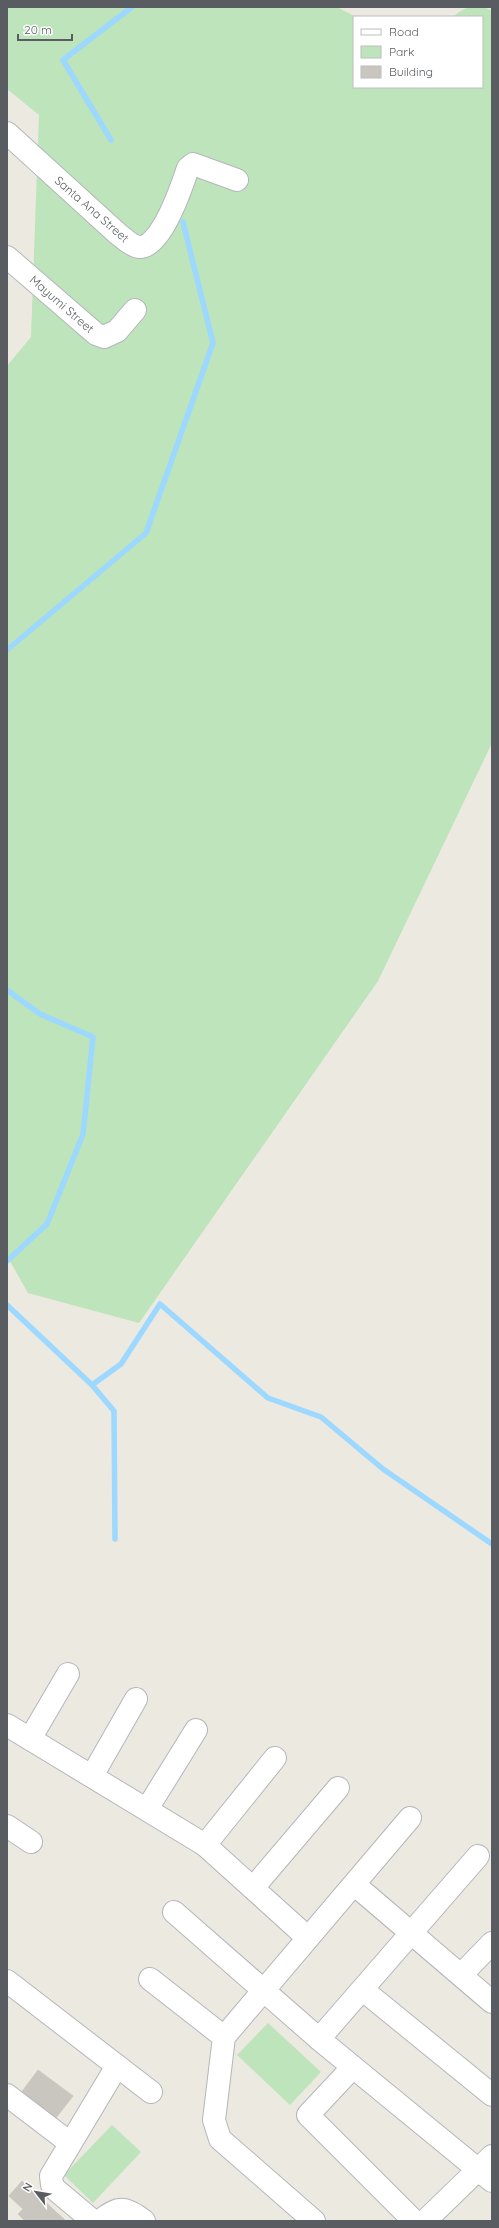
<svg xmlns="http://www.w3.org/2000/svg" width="499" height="2228" font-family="Quicksand,sans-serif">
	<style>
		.green { fill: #bde4bb }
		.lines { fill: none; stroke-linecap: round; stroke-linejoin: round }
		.stream { stroke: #9cd8ff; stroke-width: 5.5 }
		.building { fill: #c9c5bf; stroke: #d0cabe }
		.minor-casing { stroke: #b3b6bb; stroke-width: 24 }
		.minor { stroke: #fff; stroke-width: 22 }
		.labels { text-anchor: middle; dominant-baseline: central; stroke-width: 3; stroke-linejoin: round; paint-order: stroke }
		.street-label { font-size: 12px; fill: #595d61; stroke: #fff }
	</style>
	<rect width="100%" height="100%" fill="#ece9e0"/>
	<!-- green -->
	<g class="green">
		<path d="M 7,7 L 337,7 L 356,17 L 354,17 L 354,87 L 482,87 L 482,17 L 453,17 C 466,6 476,2 492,11 L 492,743 L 378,981 L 139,1323 L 28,1293 L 7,1256 L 7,366 L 31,337 L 39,115 L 7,89 Z"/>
		<path d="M 268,2023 L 321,2072 L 290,2105 L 237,2055 Z"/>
		<path d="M 112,2125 L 141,2152 L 93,2203 L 64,2175 Z"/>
	</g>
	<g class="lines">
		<!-- stream -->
		<g class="stream">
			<path d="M 111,140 L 63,60 L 132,7"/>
			<path d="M 7,650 L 146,533 L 213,343 L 183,222"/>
			<path d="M 7,990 L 40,1014 L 93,1037 L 83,1134 L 47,1224 L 7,1261"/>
			<path d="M 7,1305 L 92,1385 L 121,1364 L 160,1304 L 268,1398 L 321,1417 L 383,1469 L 492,1544"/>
			<path d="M 92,1385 L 114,1411 L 115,1539"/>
		</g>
	</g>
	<!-- building -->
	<g class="building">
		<path d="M 38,2070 L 73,2096 L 52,2123 L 18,2097 Z"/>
		<path d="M 22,2181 L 65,2220 L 64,2221 L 25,2221 L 18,2214 L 23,2209 L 9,2196 Z"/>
	</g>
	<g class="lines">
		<defs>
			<g id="minor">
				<path d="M 7,133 L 118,234 C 124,238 131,246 139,247 C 161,249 182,186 188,168 L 193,164 L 237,180"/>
				<path d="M 7,257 L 96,334 L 104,337 L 117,331 L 135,310"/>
				<path d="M 7,1725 L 205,1845 L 308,1938"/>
				<path d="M 30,1739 L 68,1674"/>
				<path d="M 92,1776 L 136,1699"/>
				<path d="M 147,1809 L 196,1730"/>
				<path d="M 7,1826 L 31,1842"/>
				<path d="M 205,1845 L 275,1758"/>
				<path d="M 355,1885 L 492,2002"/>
				<path d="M 253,1888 L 338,1788"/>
				<path d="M 174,1912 L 319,2039"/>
				<path d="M 461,1975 L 492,1943"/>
				<path d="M 150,1979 L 224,2037"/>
				<path d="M 7,1981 L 151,2092"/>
				<path d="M 363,1990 L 492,2095"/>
				<path d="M 353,2067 L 319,2039 L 478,1856"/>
				<path d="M 7,2095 L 70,2143"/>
				<path d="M 93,2221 L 56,2190 L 52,2185 L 51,2176 L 117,2066"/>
				<path d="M 100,2221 C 118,2206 125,2206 144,2221"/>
				<path d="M 314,2221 L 220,2139 L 214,2120 L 224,2037 L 410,1818"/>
				<path d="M 414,2221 L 308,2115 L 353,2067 L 492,2181"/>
				<path d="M 425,2221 L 492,2156"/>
			</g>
		</defs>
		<!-- minor casing -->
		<use href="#minor" class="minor-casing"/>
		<!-- minor -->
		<use href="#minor" class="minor"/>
	</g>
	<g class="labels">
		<!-- street labels -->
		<g class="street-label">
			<text transform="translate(92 209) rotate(41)">Santa Ana Street</text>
			<text transform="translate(62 304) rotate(41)">Mayumi Street</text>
		</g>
	</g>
	<!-- border -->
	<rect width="499" height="2228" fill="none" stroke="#595d61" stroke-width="16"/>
	<!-- legend -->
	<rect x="353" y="16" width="130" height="72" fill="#ffffff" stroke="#bdbec0"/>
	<rect x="361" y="29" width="20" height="6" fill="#ffffff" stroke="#bdbec0"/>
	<text x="389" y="36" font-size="12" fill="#595d61">Road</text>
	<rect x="361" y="46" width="20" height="12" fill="#bde4bb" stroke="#bdbec0"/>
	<text x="389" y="56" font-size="12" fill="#595d61">Park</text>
	<rect x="361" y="66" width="20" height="12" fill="#c9c5bf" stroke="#bdbec0"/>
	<text x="389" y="76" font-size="12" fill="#595d61">Building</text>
	<!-- north arrow -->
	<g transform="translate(36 2192) rotate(301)" stroke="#ffffff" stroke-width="3" paint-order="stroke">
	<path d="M0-3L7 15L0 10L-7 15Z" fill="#595d61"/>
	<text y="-6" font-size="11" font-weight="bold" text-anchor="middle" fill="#595d61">N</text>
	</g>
	<!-- scale -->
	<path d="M18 34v6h54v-6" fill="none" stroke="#595d61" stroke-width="2"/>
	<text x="24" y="34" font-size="12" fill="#595d61" stroke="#ffffff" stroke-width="3" paint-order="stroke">20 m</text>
</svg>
